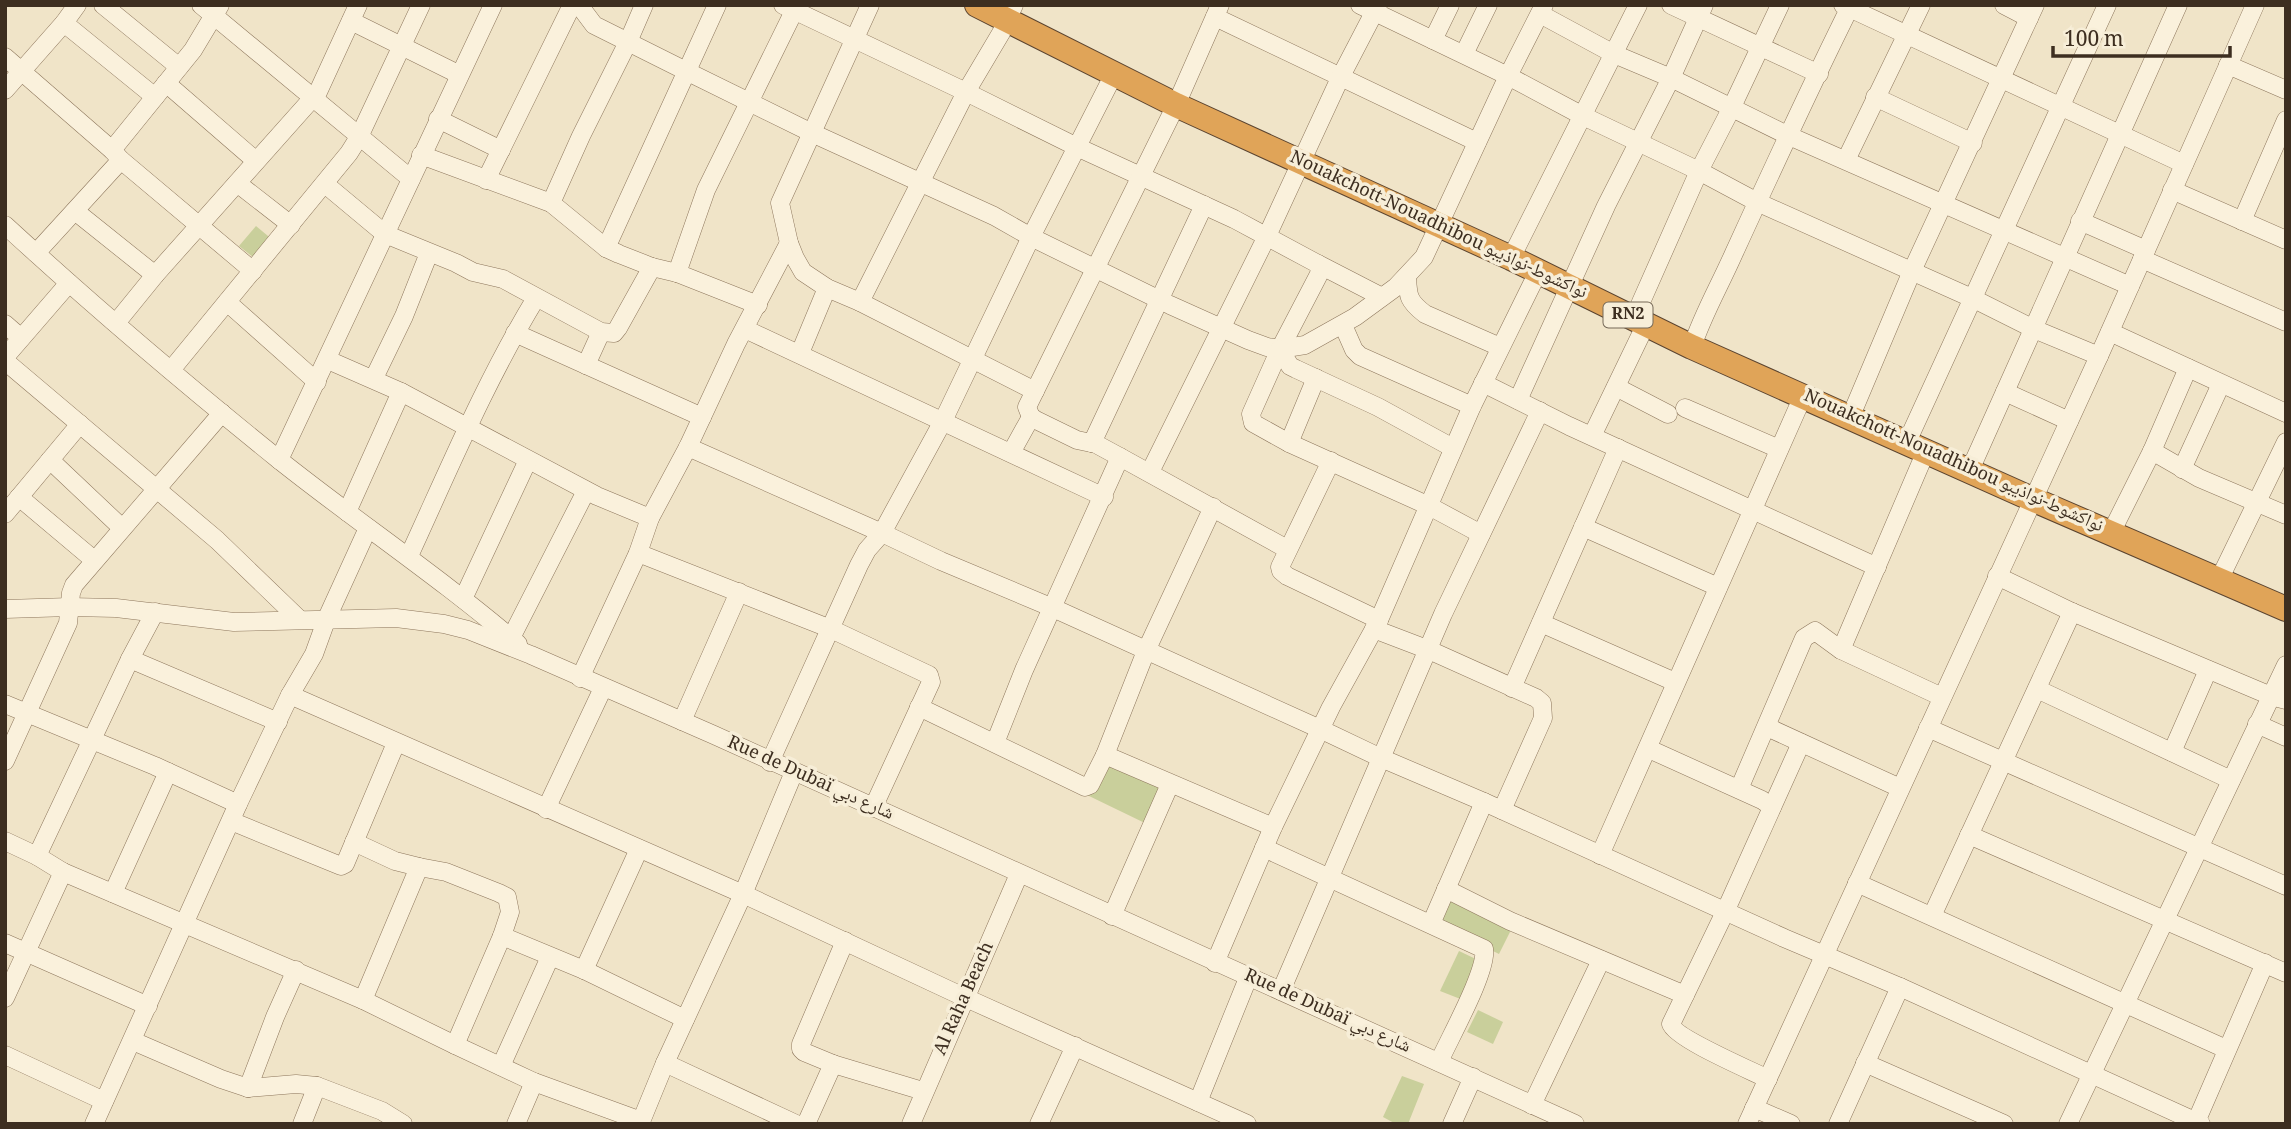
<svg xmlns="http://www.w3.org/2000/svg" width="2291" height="1129" font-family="Georgia,'Noto Naskh Arabic',serif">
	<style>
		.green { fill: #c9cf9b }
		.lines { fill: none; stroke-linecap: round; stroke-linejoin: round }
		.minor-casing { stroke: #8d765c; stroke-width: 19 }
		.highway-casing { stroke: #5b4430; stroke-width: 26 }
		.minor { stroke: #faf1dc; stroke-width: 18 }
		.highway { stroke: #e0a458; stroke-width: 24 }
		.labels { text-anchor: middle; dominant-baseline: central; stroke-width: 7; stroke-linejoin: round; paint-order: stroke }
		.shield { fill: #f7eed8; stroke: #756857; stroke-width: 2 }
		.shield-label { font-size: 16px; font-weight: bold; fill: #3d2e20 }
		.street-label { font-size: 18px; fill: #3d2e20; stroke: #f7eed8 }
	</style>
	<rect width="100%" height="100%" fill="#f0e4c8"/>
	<!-- green -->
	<g class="green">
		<path d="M 256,226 L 274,241 L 258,261 L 239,246 Z"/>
		<path d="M 1104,757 L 1167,783 L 1151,826 L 1087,795 Z"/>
		<path d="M 1446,894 L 1512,928 L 1499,954 L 1434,922 Z"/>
		<path d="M 1459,951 L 1480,961 L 1463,1000 L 1440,991 Z"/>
		<path d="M 1478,1010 L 1503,1022 L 1493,1044 L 1467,1032 Z"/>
		<path d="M 1402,1076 L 1424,1084 L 1408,1124 L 1396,1124 L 1383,1117 Z"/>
	</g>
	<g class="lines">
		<defs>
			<g id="minor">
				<path d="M 103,5 L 179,67"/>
				<path d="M 201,5 L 411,179"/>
				<path d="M 579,5 L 594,25 L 686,71 L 812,133 L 994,216 L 1031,237 L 1170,305 L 1248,340 L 1267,347 L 1280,349 L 1305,345 L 1355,317 L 1396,287 L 1424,257 L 1508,76 L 1544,5"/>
				<path d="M 783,5 L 966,92 L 1077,147 L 1234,219 L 1318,264 L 1320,272 L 1317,278 L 1280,349 L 1251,414 L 1253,423 L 1289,443 L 1429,506 L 1481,534"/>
				<path d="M 870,5 L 780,203 L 789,243 L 795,258 L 803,272 L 827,288 L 860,302 L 1035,391"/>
				<path d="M 1220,5 L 1176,105 L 1027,407 L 1031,417 L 1036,420 L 1077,440 L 1096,444 L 1120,457 L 1287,549"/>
				<path d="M 1360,5 L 1508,76 L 1583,116 L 1699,171 L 1757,202 L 1974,299 L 2034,329 L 2099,356"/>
				<path d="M 1671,5 L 1819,74"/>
				<path d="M 1843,5 L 2184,164"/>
				<path d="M 2004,5 L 2029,18"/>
				<path d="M 1540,14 L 1614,54 L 1671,78 L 1787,135 L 2130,286"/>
				<path d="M 1215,17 L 1477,142"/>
				<path d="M 351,21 L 458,74"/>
				<path d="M 64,23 L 155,97"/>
				<path d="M 1433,40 L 1450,5"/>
				<path d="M 1464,54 L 1488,5"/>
				<path d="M 5,57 L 112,150 L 121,160 L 253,271"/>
				<path d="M 2228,65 L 2286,90"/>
				<path d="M 166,83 L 256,161"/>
				<path d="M 5,90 L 64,23 L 77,5"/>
				<path d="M 1875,97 L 1973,143"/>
				<path d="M 438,119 L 501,150"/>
				<path d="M 112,150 L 193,50 L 220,5"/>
				<path d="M 421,155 L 551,203 L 606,248 L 619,254 L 652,267 L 677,273 L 758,305"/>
				<path d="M 1846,160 L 1921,5"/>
				<path d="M 486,180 L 572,5"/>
				<path d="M 237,183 L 291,225"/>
				<path d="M 325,184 L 385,234 L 456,263 L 473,272 L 503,279 L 601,332 L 614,333 L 618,328 L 652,267"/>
				<path d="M 2172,190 L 2286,240"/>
				<path d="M 551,203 L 581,136 L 628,42 L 644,5"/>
				<path d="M 75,211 L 155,275"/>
				<path d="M 2080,221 L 2146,250"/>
				<path d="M 2242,221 L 2286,120"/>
				<path d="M 5,225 C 93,306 185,384 278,459 C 357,522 441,578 518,644"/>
				<path d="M 606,248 L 717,5"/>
				<path d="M 36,253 L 121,160"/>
				<path d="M 1511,258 L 1638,5"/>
				<path d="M 2142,259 L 2286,322"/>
				<path d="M 1318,264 L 1382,297"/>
				<path d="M 677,273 L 706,190 L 797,5"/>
				<path d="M 1407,277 C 1408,296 1408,301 1425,314 L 1500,347"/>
				<path d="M 227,302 L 317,382"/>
				<path d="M 860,302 L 966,92 L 1001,33 L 1014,5"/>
				<path d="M 1634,318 L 1699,171 L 1731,109 L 1780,5"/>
				<path d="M 116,323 L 155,275 L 318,92 L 358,5"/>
				<path d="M 5,324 L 21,338"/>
				<path d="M 1343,325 L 1354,350 L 1360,356 L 1472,406"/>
				<path d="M 745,329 L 1104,497"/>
				<path d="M 2110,332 L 2286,413"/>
				<path d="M 515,333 L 702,417"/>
				<path d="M 1692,347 C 1703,314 1720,285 1734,253 C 1772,170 1810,87 1851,5"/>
				<path d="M 1280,349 L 1290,366 L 1296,369 L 1378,407 L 1453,448"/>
				<path d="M 800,353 L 827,288"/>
				<path d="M 5,357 L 69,283"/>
				<path d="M 328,360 L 401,392 L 597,496 L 650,518"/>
				<path d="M 5,361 L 217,540 L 299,619"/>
				<path d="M 586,365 L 601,332"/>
				<path d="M 171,370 L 349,153 L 359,137 L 421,5"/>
				<path d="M 374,378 L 404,316 L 429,253"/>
				<path d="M 1483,383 L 1569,426 L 1877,567"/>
				<path d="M 1616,387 L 1668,414"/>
				<path d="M 2005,392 L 2069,421"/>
				<path d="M 1518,400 L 1606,206 L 1671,78 L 1704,5"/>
				<path d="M 1685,408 L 1779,449"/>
				<path d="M 1850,418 L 1912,271 L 2035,5"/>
				<path d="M 1592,436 L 1646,324"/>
				<path d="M 1907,442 L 2107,5"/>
				<path d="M 1092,443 L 1204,205"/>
				<path d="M 1289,443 L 1316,378"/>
				<path d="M 688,447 L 882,533 L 941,561 L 1053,608 L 1320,729 L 1381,758 L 1484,802 L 1784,938 L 1900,987 L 2201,1124"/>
				<path d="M 2152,451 L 2199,478 L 2286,515"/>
				<path d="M 1011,453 L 1031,417"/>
				<path d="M 50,460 L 122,528"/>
				<path d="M 279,460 L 493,5"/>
				<path d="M 1331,461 L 1280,567 L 1281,571 L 1287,576 L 1379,620"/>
				<path d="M 2182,469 L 2221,384"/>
				<path d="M 1970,470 L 2178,5"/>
				<path d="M 1150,472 L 1267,236 L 1340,78 L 1378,5"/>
				<path d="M 19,497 L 94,560"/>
				<path d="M 347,512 L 401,392"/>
				<path d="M 5,514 L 80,424"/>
				<path d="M 1583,527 L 1718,587"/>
				<path d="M 2111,533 L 2152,451 L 2188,368"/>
				<path d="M 638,553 L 831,629 L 929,675 L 931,682 L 873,808"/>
				<path d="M 409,556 C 449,469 486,380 536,298"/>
				<path d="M 1997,576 L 2072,612 L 2271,696 L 2286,700"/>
				<path d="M 2219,580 L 2286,442"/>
				<path d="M 463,599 L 528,460"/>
				<path d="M 5,609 L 70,607 L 116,608 L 234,622 L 396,618 L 444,624 L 468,630 L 531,655 L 714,735 L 1575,1124"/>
				<path d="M 1541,623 L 1675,682"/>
				<path d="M 1374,629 L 1429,650 L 1536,698 L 1542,703 L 1543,718 L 1502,810"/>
				<path d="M 511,638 L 586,491"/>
				<path d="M 1841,650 L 1926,451"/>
				<path d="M 130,659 L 278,722"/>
				<path d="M 580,678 L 638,553 L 650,518 L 688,447 L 736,344 L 789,243"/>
				<path d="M 1512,688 L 1618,448"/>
				<path d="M 2037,689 L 2231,780"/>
				<path d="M 290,695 L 743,894 L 966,998 L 1247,1124"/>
				<path d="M 5,704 L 155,766 L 238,804"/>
				<path d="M 919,707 L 1085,787 L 1090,785 L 1105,755 L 1146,651 L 1213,507"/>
				<path d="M 682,721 L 739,592"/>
				<path d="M 2257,724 L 2286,737"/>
				<path d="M 1767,727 L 1900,788"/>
				<path d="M 1928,728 L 2286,886"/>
				<path d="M 995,743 L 1024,670 L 1120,457"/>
				<path d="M 1649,749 L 1762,800 L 1772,807"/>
				<path d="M 2172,752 L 2208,670"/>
				<path d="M 1105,755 L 1273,827"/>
				<path d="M 5,761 L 68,623 L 71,593 L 74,585 L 222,413"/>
				<path d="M 770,762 L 859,565 L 867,550 L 882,533 L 943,421 L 1031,237 L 1115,72"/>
				<path d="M 1739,789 L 1804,638 L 1815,631 L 1841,650 L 1942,697"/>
				<path d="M 546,809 L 603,688"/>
				<path d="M 231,821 L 341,866 L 345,864 L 396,743"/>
				<path d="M 1969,835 L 2286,973"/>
				<path d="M 5,841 L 37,856 L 63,872 L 363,1000 L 455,1045 L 534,1082 L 641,1121"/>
				<path d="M 354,842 L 395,861 L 419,867"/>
				<path d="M 1264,848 L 1484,949 C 1488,970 1449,1039 1439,1062"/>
				<path d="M 1600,855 L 1803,396"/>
				<path d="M 37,856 L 130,659 L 155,612"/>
				<path d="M 1857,883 L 2226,1049"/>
				<path d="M 1446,889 L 1510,921 L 1685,995"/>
				<path d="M 113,893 L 168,772"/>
				<path d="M 1112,916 L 1170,784"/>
				<path d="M 1932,916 L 2072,612"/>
				<path d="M 1431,924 L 1484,802"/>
				<path d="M 502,936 L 584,970 L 685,1019"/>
				<path d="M 845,941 L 801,1044 L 801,1049 L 804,1052 L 833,1064 L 923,1091"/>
				<path d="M 5,943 L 148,1006"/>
				<path d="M 1215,963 L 1273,827 L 1331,707 L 1379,620 L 1472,406 L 1538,272"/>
				<path d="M 584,970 L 639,849"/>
				<path d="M 1281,991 L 1443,614 L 1540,411"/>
				<path d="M 5,998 L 63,872"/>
				<path d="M 363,1000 L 419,867 L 446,872 L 499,893 L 507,897 L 510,912 L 502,936 L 455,1045"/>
				<path d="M 133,1041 L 221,1079 L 248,1088 L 296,1084 L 317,1086 L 382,1111 L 403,1124"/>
				<path d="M 5,1055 L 104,1101"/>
				<path d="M 665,1063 L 796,1124"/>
				<path d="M 1865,1063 L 2004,1124"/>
				<path d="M 501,1066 L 550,957"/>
				<path d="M 1768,1079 C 1750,1070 1675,1038 1671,1024 L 1725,912 L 1801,743"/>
				<path d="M 248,1088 L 275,1017 L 296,970"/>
				<path d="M 1198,1102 L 1248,978"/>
				<path d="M 1532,1105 L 1601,960"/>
				<path d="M 1754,1108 L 1791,1124"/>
				<path d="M 2196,1122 L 2265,963"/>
				<path d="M 94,1124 L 238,804 L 290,695 L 314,654 L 327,618 L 368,528"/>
				<path d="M 302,1124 L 317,1086"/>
				<path d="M 516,1124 L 534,1082"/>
				<path d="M 640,1124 L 665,1063 L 743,894 L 794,772"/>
				<path d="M 806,1124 L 833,1064"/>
				<path d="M 911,1124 L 1019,874"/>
				<path d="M 1039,1124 L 1075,1046"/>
				<path d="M 1452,1124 L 1473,1077"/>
				<path d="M 1747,1124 L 2099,356 L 2255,5"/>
				<path d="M 1838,1124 L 1900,987"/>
				<path d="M 2068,1124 L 2286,665"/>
			</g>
			<path id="highway" d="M 977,5 L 1176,105 L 1511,258 L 1692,347 L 2032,499 L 2286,609"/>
		</defs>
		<!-- minor casing -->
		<use href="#minor" class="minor-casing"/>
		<!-- highway casing -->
		<use href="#highway" class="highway-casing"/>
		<!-- minor -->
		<use href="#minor" class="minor"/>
		<!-- highway -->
		<use href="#highway" class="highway"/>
	</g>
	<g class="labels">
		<!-- shield labels -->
		<rect class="shield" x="1603.5" y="302.5" width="49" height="25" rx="5"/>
		<g class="shield-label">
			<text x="1628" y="315">RN2</text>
		</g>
		<!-- street labels -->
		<g class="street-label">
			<text transform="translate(1438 226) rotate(25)">Nouakchott-Nouadhibou نواكشوط-نواذيبو</text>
			<text transform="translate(1953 462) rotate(24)">Nouakchott-Nouadhibou نواكشوط-نواذيبو</text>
			<text transform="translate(810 779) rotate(24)">Rue de Dubaï شارع دبي</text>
			<text transform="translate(965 999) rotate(-66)">Al Raha Beach</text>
			<text transform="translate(1327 1012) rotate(24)">Rue de Dubaï شارع دبي</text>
		</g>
	</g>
	<!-- border -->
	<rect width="2291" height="1129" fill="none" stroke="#3d2e20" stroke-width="14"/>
	<!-- scale -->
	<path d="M2053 46v10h177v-10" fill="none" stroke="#3d2e20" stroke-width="3.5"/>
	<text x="2064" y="46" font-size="21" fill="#3d2e20" stroke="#f7eed8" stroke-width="5" paint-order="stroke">100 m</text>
</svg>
